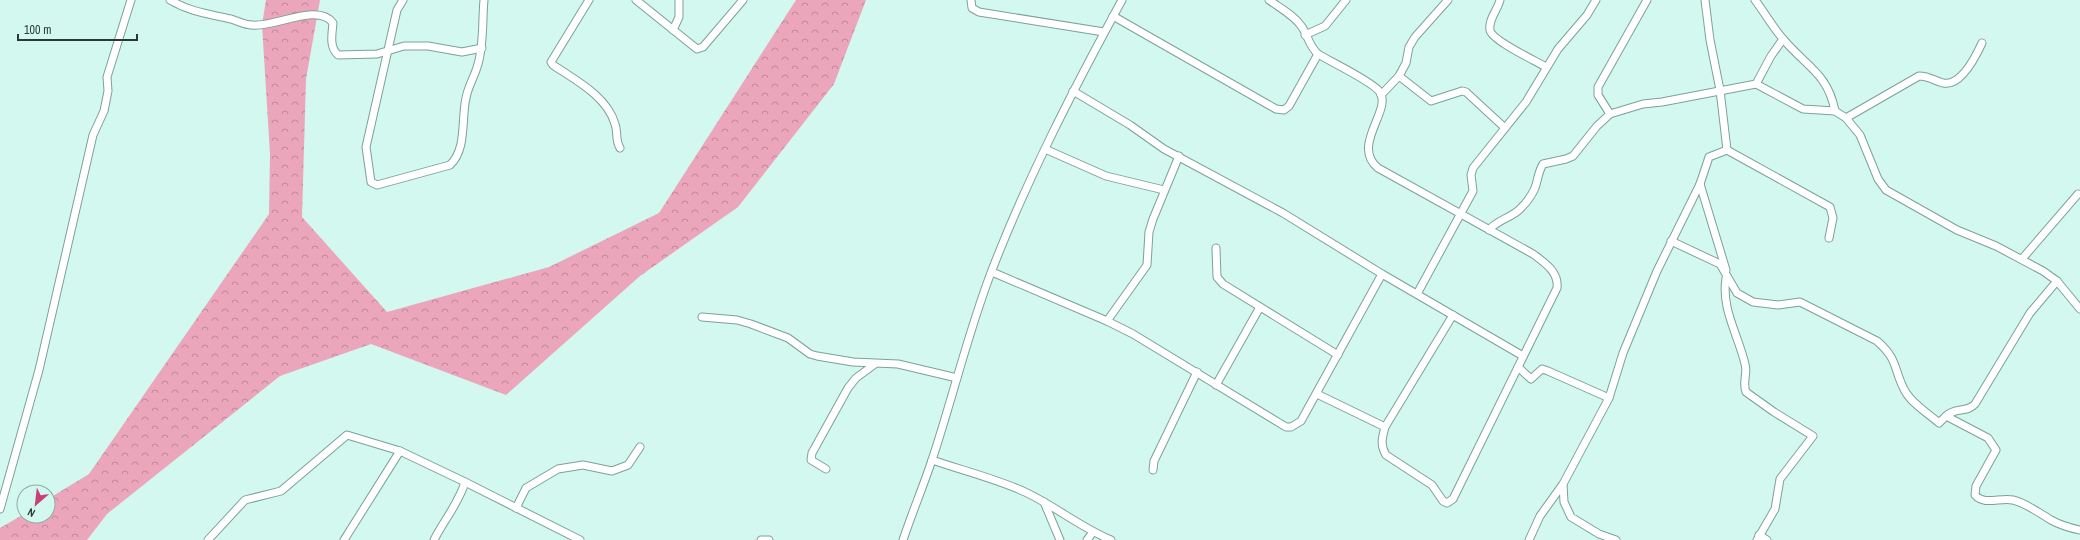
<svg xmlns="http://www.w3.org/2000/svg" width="2080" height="540" font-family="'Archivo Narrow',sans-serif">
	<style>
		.forest { fill: url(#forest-crowns) }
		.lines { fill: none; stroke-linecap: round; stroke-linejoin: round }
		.street-casing { stroke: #7da199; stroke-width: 9 }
		.street { stroke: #fff; stroke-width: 7 }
	</style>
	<defs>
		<pattern id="forest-crowns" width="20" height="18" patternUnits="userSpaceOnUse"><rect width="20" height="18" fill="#eca6bc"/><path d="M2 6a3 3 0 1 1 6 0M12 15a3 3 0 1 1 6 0" fill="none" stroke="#bf889a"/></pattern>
	</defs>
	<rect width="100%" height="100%" fill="#d2f8f0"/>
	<!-- forest -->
	<path class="forest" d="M 266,0 L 320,0 L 306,79 L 302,217 L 387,312 L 549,267 L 659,213 L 796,0 L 866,0 L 834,84 L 738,207 L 640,276 L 506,395 L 371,344 L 280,376 L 107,514 L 87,540 L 0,540 L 0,528 L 24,514 L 24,516 L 48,516 L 48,499 L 89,474 L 269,214 L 270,154 L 262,25 Z"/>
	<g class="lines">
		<defs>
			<g id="street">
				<path d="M 170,0 C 190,12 209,14 231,19 C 238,21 245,25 252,25 C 274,28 318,2 333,23 C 332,34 329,47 338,55 L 377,54 L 404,46 L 428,46 L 462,52 L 482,48"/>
				<path d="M 403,0 L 397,10 L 366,147 L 371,182 L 377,185 L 450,165 C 467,149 461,120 466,98 C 468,86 475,76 478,64 C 484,43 482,21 484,0"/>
				<path d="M 589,0 L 551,62 L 553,65 C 575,80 607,96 615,124 C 618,132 615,140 620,148"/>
				<path d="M 636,0 L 697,49 L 703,47 L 743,0"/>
				<path d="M 971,0 L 972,8 L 979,12 L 1104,32"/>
				<path d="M 1269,0 C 1280,8 1294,15 1302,27 C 1308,36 1309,46 1318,54 C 1331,62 1371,81 1379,91 C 1394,109 1350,145 1378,168 L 1533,254 C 1545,263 1559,272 1557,288 L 1453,499 L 1447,503 L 1443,501 L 1432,485 L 1386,455 C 1380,445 1382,438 1385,427 L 1453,315"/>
				<path d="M 1500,0 C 1498,9 1488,20 1490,30 C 1491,40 1536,61 1546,67"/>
				<path d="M 1755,0 C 1765,13 1773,28 1784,40 C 1807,67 1828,74 1835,111"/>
				<path d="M 1113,16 L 1276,109 L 1284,110 L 1289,106 L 1318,54"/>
				<path d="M 673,30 L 679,17 L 679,0"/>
				<path d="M 1305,35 L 1325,26 L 1346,0"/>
				<path d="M 1399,76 L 1431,101 L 1462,91 L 1466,92 L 1505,128"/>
				<path d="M 1756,84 L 1771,56 L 1783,39"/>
				<path d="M 1073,91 L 1130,125 L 1164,149 L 1283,213 L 1382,274 L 1523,356"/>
				<path d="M 1381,95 L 1399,76 L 1406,63 L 1409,47 L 1415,37 L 1448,0"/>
				<path d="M 1610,114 L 1598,95 L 1598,87 L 1647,0"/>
				<path d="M 1846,118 L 1919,76 C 1929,76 1935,81 1943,83 C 1961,87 1976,56 1982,43"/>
				<path d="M 1045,149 L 1106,176 L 1164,190"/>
				<path d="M 1727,150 L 1830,207 L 1833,218 L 1829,238"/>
				<path d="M 1700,184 L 1726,270"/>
				<path d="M 1489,230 C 1497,220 1511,218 1520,209 C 1526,203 1532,195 1535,188 C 1538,180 1538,172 1543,164 L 1566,159 L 1573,156 L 1597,126 L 1610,114 L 1643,104 L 1662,102 L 1756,84 L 1803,109 L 1835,111 L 1846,118 L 1860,135 L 1878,179 L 1886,190 L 1957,230 L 1996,246 L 2043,271 L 2057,281 L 2080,309"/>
				<path d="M 1671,241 L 1720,264 L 1737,293 L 1753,302 L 1778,305 L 1800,302 L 1877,341 C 1899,360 1893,369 1905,391 C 1912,404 1929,414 1939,423 L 1946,416 L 1988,438 L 1996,450 L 1976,486 L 1975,495 C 1985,506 2000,497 2013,500 C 2026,503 2039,513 2051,520 C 2060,525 2070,528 2080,530"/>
				<path d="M 1216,248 L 1217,277 L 1223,284 L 1338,355"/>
				<path d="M 2022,259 L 2078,194"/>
				<path d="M 992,272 L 1107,321 L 1133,334 L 1286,427 L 1291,427 L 1301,421 L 1382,274"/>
				<path d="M 1726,278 C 1721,309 1738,334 1745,364 C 1748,373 1742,382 1746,392 L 1774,412 L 1813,436 L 1780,479 L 1775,509 L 1757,540"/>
				<path d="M 1417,294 L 1473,191 L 1471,175 L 1473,168 L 1526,102 L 1558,49 L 1587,15 L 1596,0"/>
				<path d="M 702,317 L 737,320 L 751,324 L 788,338 L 810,354 L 817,356 L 853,362 L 898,364 L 957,378"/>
				<path d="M 1107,321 L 1147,265 L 1149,232 L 1153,219 L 1179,156"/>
				<path d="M 1518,367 L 1531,379 L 1542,369 L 1548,371 L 1609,398"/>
				<path d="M 1216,385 L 1260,307"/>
				<path d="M 1317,394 L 1385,427"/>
				<path d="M 1946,416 C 1955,407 1967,413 1975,404 L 2030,313 L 2057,281"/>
				<path d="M 932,460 C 961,470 997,479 1025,492 C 1055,506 1080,527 1111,540"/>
				<path d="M 826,469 L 811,460 L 812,453 L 848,388 L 856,378 L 875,364"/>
				<path d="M 1153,470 L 1154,461 L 1197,372"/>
				<path d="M 465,482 L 580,540"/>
				<path d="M 1044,502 L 1060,540"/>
				<path d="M 516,508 L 526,488 L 558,469 L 583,465 L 612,471 L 628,465 L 640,447"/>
				<path d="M 0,509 L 39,370 L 93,135 L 104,111 L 108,91 L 107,77 L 131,0"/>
				<path d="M 1759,535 L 1767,540"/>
				<path d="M 208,540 L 245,500 L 281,491 L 347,435 L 400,451 L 465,482 C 459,503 444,520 434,540"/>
				<path d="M 344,540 L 400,451"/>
				<path d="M 761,540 L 769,540"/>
				<path d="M 903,540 C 912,513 923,487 932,460 C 953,397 968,332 992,270 C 1028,177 1074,88 1122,0"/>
				<path d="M 1087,540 L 1093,532"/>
				<path d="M 1529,540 L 1540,516 L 1563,484"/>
				<path d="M 1616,540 L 1599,534 L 1571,517 L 1564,502 L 1563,484 L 1609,398 L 1623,353 L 1657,271 L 1700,184 L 1709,157 L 1727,150 L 1720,90 L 1710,40 L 1705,0"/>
			</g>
		</defs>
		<!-- street casing -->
		<use href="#street" class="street-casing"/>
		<!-- street -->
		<use href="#street" class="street"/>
	</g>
	<!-- north arrow -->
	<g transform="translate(36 504) rotate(208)"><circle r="19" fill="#d2f8f0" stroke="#8faca6"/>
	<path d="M0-3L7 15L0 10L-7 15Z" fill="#c93f79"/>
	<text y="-6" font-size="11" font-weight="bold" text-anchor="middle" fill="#2b3936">N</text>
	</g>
	<!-- scale -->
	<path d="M18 34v6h119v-6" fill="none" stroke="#2b3936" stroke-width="2"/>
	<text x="24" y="34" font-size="12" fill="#2b3936" stroke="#d2f8f0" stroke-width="3" paint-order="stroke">100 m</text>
</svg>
